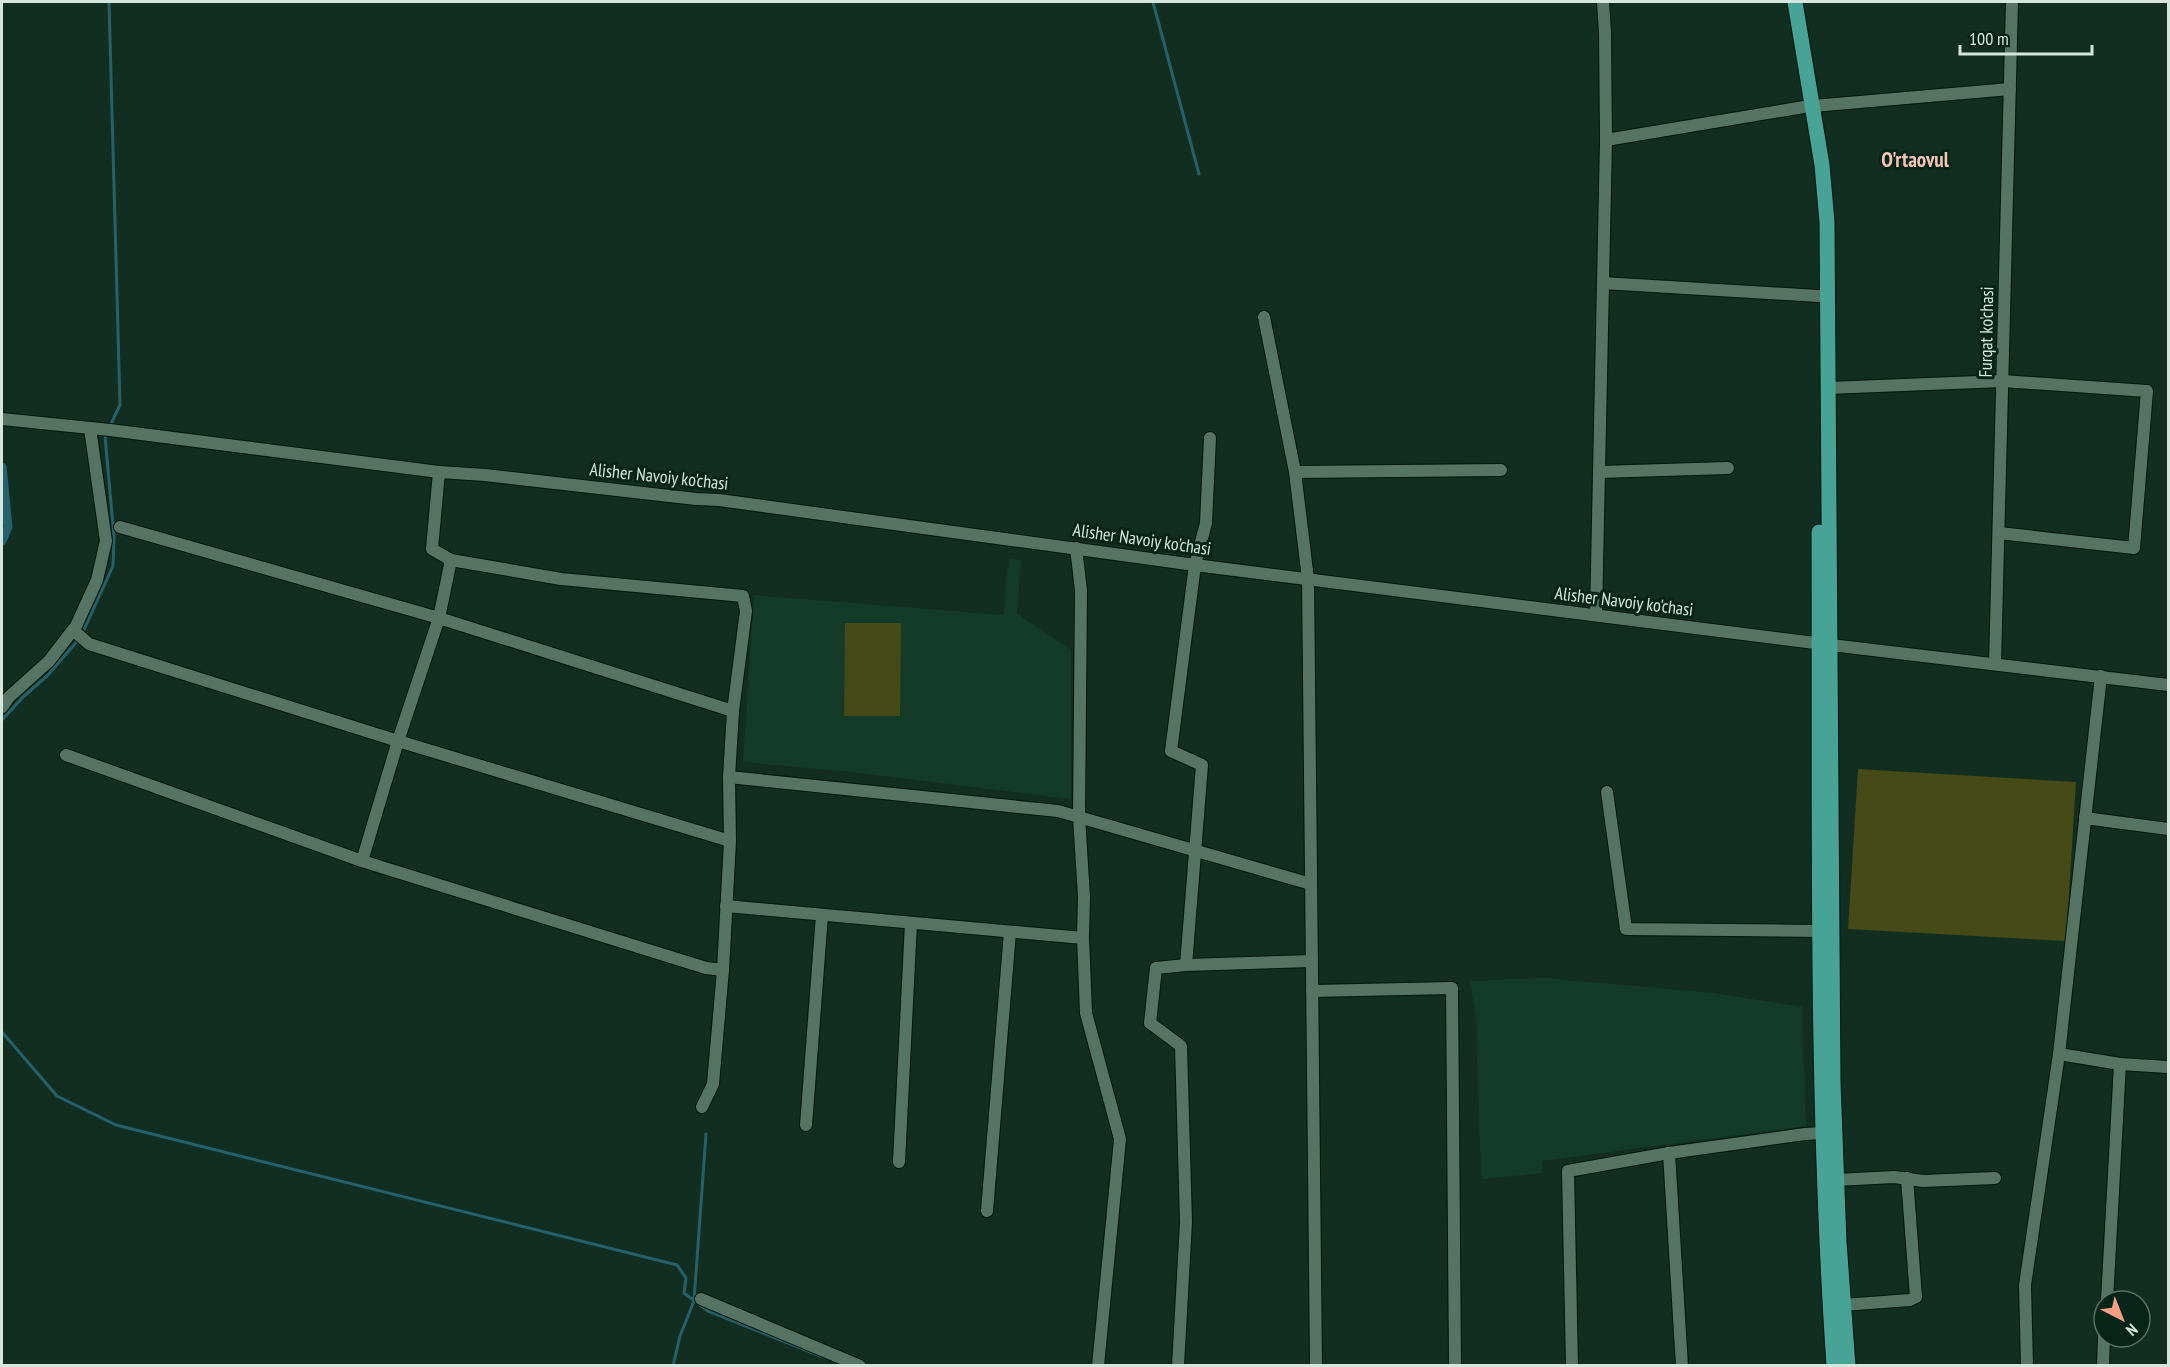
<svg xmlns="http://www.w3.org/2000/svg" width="2170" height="1367" font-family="'PT Sans Narrow',sans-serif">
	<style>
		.built { fill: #143a2a }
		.green { fill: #454a16 }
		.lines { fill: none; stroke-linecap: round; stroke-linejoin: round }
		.stream { stroke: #26616b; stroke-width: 3 }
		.canal { stroke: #26616b; stroke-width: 9 }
		.minor-casing { stroke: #00160b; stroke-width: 14 }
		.major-casing { stroke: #00160b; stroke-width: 17 }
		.minor { stroke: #567464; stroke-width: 12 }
		.major { stroke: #46a396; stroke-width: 15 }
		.labels { text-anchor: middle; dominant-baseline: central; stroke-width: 6; stroke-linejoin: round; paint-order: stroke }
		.street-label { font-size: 18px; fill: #d5e6dd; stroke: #072418 }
		.quarter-label { font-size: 21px; font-weight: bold; fill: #f4c5b3; stroke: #072418 }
	</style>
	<rect width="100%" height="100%" fill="#122e21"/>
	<!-- built -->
	<g class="built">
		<path d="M 1009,558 L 1021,560 L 1017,613 L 1071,650 L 1071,799 L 859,773 L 743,762 L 754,595 L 1003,615 Z"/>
		<path d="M 1545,978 L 1714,993 L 1802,1007 L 1806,1126 L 1542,1161 L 1543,1173 L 1481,1179 L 1476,1020 L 1470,981 Z"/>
	</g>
	<!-- green -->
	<g class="green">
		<path d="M 845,623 L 901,623 L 900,716 L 844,716 Z"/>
		<path d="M 1858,769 L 2076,782 L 2066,941 L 1848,929 Z"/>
	</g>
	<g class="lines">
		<!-- stream -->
		<g class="stream">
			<path d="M 109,2 L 120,405 L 110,426"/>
			<path d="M 1153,2 L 1199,174"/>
			<path d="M 82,634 L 113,566 L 114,537 L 105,436 L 107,432"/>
			<path d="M 2,720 L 23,697 L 48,675 L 79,639"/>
			<path d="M 2,1032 L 57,1096 L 116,1125 L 677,1265 L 686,1278 L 684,1293 L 708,1311 L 823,1357"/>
			<path d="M 673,1366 L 680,1336 L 694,1301 L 706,1134"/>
		</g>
		<!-- canal -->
		<path class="canal" d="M 2,467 L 8,527 L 2,541"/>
		<defs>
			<g id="minor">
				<path d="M 1813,106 L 2010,89"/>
				<path d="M 1606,140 L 1804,107"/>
				<path d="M 1603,283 L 1818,296"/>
				<path d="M 1264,317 L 1295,472 L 1308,579 L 1316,1366"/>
				<path d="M 1828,388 L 2003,381 L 2147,391 L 2134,548 L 1999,533"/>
				<path d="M 2,419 L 110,430 L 439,472 L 485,475 L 696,499 L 719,500 L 1195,565 L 1831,645 L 2168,685"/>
				<path d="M 439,472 L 432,549 L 451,560 L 561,579 L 743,596 L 746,611 L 733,711 L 729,777 L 730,841 L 723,970 L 713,1084 L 702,1107"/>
				<path d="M 1295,472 L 1501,470"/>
				<path d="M 1599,472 L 1728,468"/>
				<path d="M 120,527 L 439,618 L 733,711"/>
				<path d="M 1076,548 L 1081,590 L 1079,817 L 1084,897 L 1083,938 L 1086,1013 L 1120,1139 L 1098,1366"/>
				<path d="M 1596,615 L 1606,140 L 1605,33 L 1603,2"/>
				<path d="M 73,630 L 89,644 L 398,741 L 730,841"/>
				<path d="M 1995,664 L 2012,2"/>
				<path d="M 2,707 L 9,697 L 49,661 L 76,626 L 97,580 L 106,541 L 90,428"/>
				<path d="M 66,755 L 362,861 L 706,968 L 723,970"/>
				<path d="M 729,777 L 1058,811 L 1311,884"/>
				<path d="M 1607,792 L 1626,929 L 1819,931"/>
				<path d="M 2085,818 L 2168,829"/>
				<path d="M 362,861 L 398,741 L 439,618 L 451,560"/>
				<path d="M 726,906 L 1083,938"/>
				<path d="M 1186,965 L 1312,961"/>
				<path d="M 1312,991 L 1452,988 L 1455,1366"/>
				<path d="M 2059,1054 L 2120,1064 L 2168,1067"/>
				<path d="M 806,1125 L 822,915"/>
				<path d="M 1669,1153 L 1682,1366"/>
				<path d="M 899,1162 L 911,923"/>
				<path d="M 1836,1180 L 1894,1177 L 1923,1181 L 1995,1178"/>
				<path d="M 987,1211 L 1010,932"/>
				<path d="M 701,1299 L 860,1366"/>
				<path d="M 2107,1301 L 2120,1064"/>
				<path d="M 1843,1305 L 1910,1300 L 1916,1297 L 1907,1178"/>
				<path d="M 1178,1366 L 1186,1222 L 1181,1046 L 1150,1023 L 1156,968 L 1186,965 L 1202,765 L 1171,751 L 1195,565 L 1206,523 L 1210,438"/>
				<path d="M 1572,1366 L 1568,1171 L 1669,1153 L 1805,1134 L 1822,1133"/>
				<path d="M 2027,1366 L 2025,1285 L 2059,1054 L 2101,676"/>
				<path d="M 2103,1366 L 2104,1337"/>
			</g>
			<g id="major">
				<path d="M 1795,2 L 1822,165 L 1827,222 L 1833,1082 L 1839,1242 L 1848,1366"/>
				<path d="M 1819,532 C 1820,810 1815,1088 1834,1366"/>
			</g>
		</defs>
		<!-- minor casing -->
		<use href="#minor" class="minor-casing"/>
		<!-- major casing -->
		<use href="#major" class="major-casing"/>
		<!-- minor -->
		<use href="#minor" class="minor"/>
		<!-- major -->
		<use href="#major" class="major"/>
	</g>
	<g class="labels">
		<!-- street labels -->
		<g class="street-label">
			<text transform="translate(1986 332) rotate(-89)">Furqat ko'chasi</text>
			<text transform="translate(659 476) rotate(6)">Alisher Navoiy ko'chasi</text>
			<text transform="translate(1142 539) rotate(8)">Alisher Navoiy ko'chasi</text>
			<text transform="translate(1624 601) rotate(7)">Alisher Navoiy ko'chasi</text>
		</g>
		<!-- quarter labels -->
		<g class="quarter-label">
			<text x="1915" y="159">O'rtaovul</text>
		</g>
	</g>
	<!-- border -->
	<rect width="2170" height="1367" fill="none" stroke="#d5e6dd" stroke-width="6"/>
	<!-- north arrow -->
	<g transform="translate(2122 1319) rotate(138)"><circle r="28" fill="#072418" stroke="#597267" stroke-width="1.5"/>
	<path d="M0-4.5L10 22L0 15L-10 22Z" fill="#f2a081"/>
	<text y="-9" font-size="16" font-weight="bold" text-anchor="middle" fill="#d5e6dd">N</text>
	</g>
	<!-- scale -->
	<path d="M1960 45v9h132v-9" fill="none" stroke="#d5e6dd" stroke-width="3"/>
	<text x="1969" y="45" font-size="18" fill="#d5e6dd" stroke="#072418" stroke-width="4.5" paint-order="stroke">100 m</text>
</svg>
